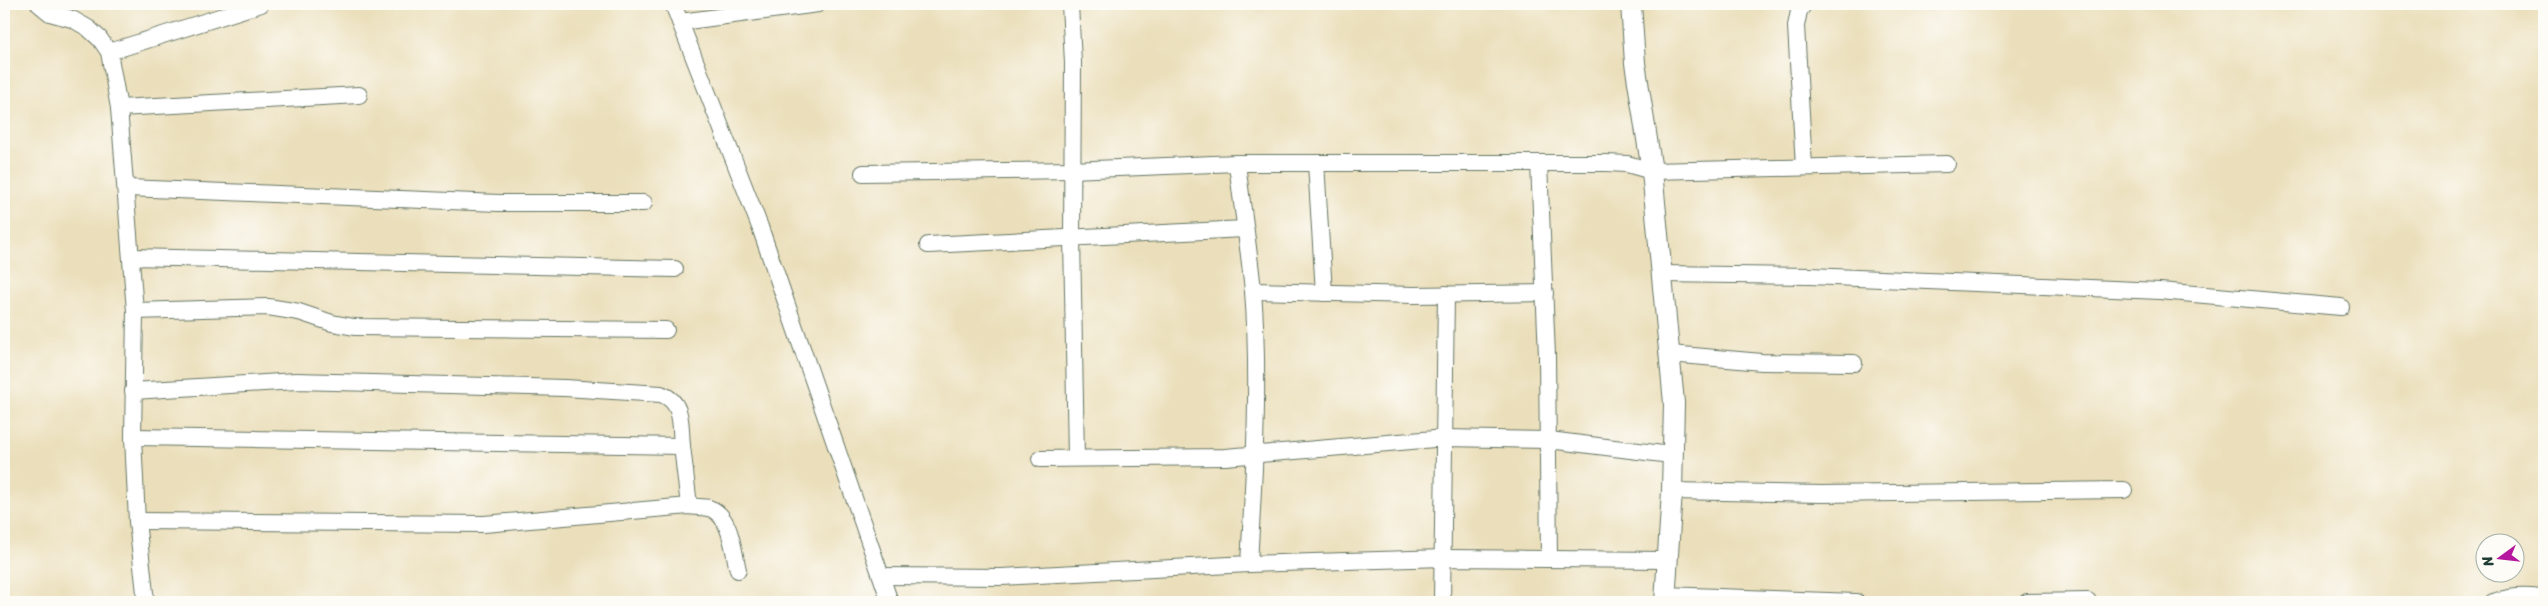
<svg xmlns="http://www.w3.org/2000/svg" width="2548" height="606" font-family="Sriracha,sans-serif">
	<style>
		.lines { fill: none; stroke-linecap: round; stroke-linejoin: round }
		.minor-casing { stroke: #667663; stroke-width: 18 }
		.tertiary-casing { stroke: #667663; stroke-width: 22 }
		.minor { stroke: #fff; stroke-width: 16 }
		.tertiary { stroke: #fff; stroke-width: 20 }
	</style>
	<rect width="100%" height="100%" fill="#fdfcf7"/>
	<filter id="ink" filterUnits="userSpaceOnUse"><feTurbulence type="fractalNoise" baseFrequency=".02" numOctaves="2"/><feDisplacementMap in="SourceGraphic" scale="10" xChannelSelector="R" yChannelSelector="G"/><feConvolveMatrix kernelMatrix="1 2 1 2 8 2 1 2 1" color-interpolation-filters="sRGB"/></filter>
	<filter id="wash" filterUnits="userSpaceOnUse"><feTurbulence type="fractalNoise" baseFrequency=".0096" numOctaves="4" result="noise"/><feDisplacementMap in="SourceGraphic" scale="20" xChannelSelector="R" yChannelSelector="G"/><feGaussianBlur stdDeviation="1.12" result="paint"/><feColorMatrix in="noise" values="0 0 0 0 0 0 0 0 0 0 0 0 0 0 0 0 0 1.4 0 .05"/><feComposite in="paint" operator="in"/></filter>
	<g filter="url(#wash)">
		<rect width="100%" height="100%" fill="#ebdfbb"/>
	</g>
	<g filter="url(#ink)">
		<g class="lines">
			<defs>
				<g id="minor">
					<path d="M 39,4 L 50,13 L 72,19 L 88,28 L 100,39 L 109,52 L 119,108 L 135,311 L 133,437 L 137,521 L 146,602"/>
					<path d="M 673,4 L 760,227 L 890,602"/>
					<path d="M 1070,4 L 1073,63 L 1072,237 L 1076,458"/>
					<path d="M 680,22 L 818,4"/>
					<path d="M 109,52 L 261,4"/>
					<path d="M 119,108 L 359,95"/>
					<path d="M 1237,163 C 1242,206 1249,249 1253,291 C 1260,382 1254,474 1249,564"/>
					<path d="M 1316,163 L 1324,293"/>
					<path d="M 1539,163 L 1547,356 L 1549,559"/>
					<path d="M 1804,167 L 1796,26 L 1799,11 L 1804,4"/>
					<path d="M 863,173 L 1071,170 L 1237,163 L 1606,163 L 1627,164 L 1652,171 L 1947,164"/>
					<path d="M 127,188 L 499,203 L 644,203"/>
					<path d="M 928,245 L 1244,229"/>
					<path d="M 131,257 L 675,269"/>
					<path d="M 1662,274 L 1810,276 L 2160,291 L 2341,307"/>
					<path d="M 1253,291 L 1414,295 L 1545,293"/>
					<path d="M 135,311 L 268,307 L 299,312 L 332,323 L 354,327 L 666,330"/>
					<path d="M 1670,354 L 1762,362 L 1854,363"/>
					<path d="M 133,391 L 296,381 L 565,388 L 661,394 C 684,402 680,426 682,446"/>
					<path d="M 133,437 L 682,446 L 689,506 C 695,507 703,507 709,508 C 731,515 733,550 738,570"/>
					<path d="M 1040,459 L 1225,457 L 1446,438 L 1549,440 L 1671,455"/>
					<path d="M 1672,491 L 1822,494 L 2124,490"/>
					<path d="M 137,521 L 484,524 L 689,506"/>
					<path d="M 882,576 L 1002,577 L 1249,564 L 1444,558 L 1667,560"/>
					<path d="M 1665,595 L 1856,602"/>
					<path d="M 1442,602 L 1446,294"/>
					<path d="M 2027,602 L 2088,601"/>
					<path d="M 2493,602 C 2511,596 2526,595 2544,599"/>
				</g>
				<path id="tertiary" d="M 1631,4 L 1635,63 L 1652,171 L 1674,403 L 1672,491 L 1665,602"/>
			</defs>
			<!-- minor casing -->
			<use href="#minor" class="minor-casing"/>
			<!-- tertiary casing -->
			<use href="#tertiary" class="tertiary-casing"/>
			<!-- minor -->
			<use href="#minor" class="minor"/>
			<!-- tertiary -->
			<use href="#tertiary" class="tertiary"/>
		</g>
	</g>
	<!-- margin -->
	<rect width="2548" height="606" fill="none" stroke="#fdfcf7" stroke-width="20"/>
	<!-- north arrow -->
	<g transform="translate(2500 558) rotate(255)"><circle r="24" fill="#fdfcf7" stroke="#a4b0a9"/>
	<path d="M0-4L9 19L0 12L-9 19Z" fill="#b5179e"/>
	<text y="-8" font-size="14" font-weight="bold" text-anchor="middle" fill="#1f3d34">N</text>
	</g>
</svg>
